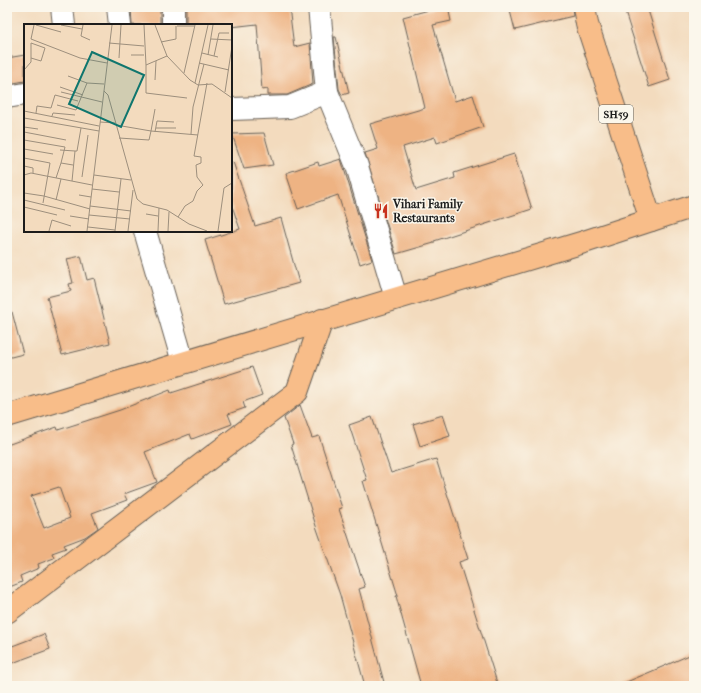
<svg xmlns="http://www.w3.org/2000/svg" width="701" height="693" font-family="'IM FELL French Canon',serif">
	<style>
		.building { fill: #eeb383; fill-rule: evenodd }
		.lines { fill: none; stroke-linecap: round; stroke-linejoin: round }
		.minor-casing { stroke: #675f55; stroke-width: 24 }
		.major-casing { stroke: #675f55; stroke-width: 24 }
		.minor { stroke: #fff; stroke-width: 22 }
		.major { stroke: #f8bd89; stroke-width: 22 }
		.labels { text-anchor: middle; dominant-baseline: central; stroke-width: 3; stroke-linejoin: round; paint-order: stroke }
		.shield { fill: #fbf7ec; stroke: #5f5e5a; stroke-width: 1 }
		.shield-label { font-size: 11px; font-weight: bold; fill: #1c1c1c }
		.poi-label { font-size: 12px; font-weight: bold; fill: #1c1c1c; stroke: #fbf7ec; text-anchor: start }
		.inset-road { fill: none; stroke: #9d8f7d; stroke-width: 1 }
		.view { fill: #0f766e; fill-opacity: 0.15; stroke: #0f766e; stroke-width: 2 }
		.inset-edge { fill: none; stroke: #1c1c1c; stroke-width: 2 }
	</style>
	<rect width="100%" height="100%" fill="#fbf7ec"/>
	<filter id="ink" filterUnits="userSpaceOnUse"><feTurbulence type="fractalNoise" baseFrequency=".025" numOctaves="2"/><feDisplacementMap in="SourceGraphic" scale="8" xChannelSelector="R" yChannelSelector="G"/><feConvolveMatrix kernelMatrix="1 2 1 2 8 2 1 2 1" color-interpolation-filters="sRGB"/></filter>
	<filter id="wash" filterUnits="userSpaceOnUse"><feTurbulence type="fractalNoise" baseFrequency=".012" numOctaves="4" result="noise"/><feDisplacementMap in="SourceGraphic" scale="16" xChannelSelector="R" yChannelSelector="G"/><feGaussianBlur stdDeviation="0.9" result="paint"/><feColorMatrix in="noise" values="0 0 0 0 0 0 0 0 0 0 0 0 0 0 0 0 0 1.4 0 .05"/><feComposite in="paint" operator="in"/></filter>
	<g filter="url(#wash)">
		<rect width="100%" height="100%" fill="#f3dbbe"/>
		<g id="blocks">
			<!-- building -->
			<g class="building">
				<path d="M 131,7 L 160,7 L 160,25 L 132,25 Z"/>
				<path d="M 186,7 L 289,7 L 294,47 L 310,43 L 313,84 L 287,95 L 268,95 L 268,89 L 262,90 L 257,24 L 231,27 L 231,25 L 186,25 Z"/>
				<path d="M 440,7 L 448,7 L 451,21 L 433,25 L 455,101 L 473,95 L 483,127 L 437,143 L 435,137 L 403,147 L 416,190 L 455,178 L 454,173 L 514,154 L 532,209 L 434,241 L 434,243 L 396,254 L 365,153 L 378,149 L 370,124 L 425,108 L 403,17 Z"/>
				<path d="M 509,7 L 572,7 L 573,16 L 515,30 Z"/>
				<path d="M 632,7 L 647,7 L 670,80 L 649,87 L 624,9 Z"/>
				<path d="M 334,37 L 336,37 L 349,93 L 342,95 L 339,89 Z"/>
				<path d="M 25,55 L 25,81 L 7,84 L 7,58 Z"/>
				<path d="M 264,133 L 273,165 L 244,169 L 232,134 Z"/>
				<path d="M 341,159 L 372,260 L 360,264 L 338,195 L 298,209 L 286,173 L 318,162 L 319,166 Z"/>
				<path d="M 233,162 L 255,226 L 281,218 L 299,283 L 224,304 L 205,240 L 240,229 L 231,203 L 231,163 Z"/>
				<path d="M 81,256 L 87,280 L 94,278 L 110,343 L 62,355 L 47,297 L 71,291 L 69,284 L 73,283 L 67,259 Z"/>
				<path d="M 7,312 L 12,312 L 23,354 L 7,358 Z"/>
				<path d="M 252,367 L 262,395 L 243,402 L 245,408 L 228,414 L 232,424 L 192,439 L 190,434 L 145,452 L 157,482 L 124,494 L 127,500 L 92,513 L 98,528 L 85,537 L 64,545 L 66,548 L 52,553 L 54,558 L 38,564 L 39,568 L 20,576 L 22,582 L 7,588 L 7,445 L 57,427 L 58,430 L 120,410 L 170,390 L 171,393 ZM 59,487 L 70,518 L 44,528 L 31,496 Z"/>
				<path d="M 300,405 L 312,438 L 319,436 L 342,508 L 339,509 L 365,587 L 359,589 L 385,686 L 365,686 L 340,595 L 316,526 L 291,445 L 293,444 L 284,418 Z"/>
				<path d="M 443,415 L 450,436 L 420,446 L 413,424 Z"/>
				<path d="M 372,417 L 391,473 L 436,459 L 468,559 L 459,562 L 498,686 L 421,686 L 396,596 L 398,596 L 363,481 L 367,480 L 349,425 Z"/>
				<path d="M 44,634 L 50,649 L 7,665 L 7,648 Z"/>
				<path d="M 694,653 L 694,686 L 617,686 L 662,667 Z"/>
			</g>
		</g>
	</g>
	<g filter="url(#ink)">
		<use href="#blocks" fill-opacity="0" stroke="#675f55" stroke-width="1"/>
		<g class="lines">
			<defs>
				<g id="minor">
					<path d="M 62,7 L 64,25"/>
					<path d="M 118,7 L 120,25"/>
					<path d="M 319,7 L 327,92 L 357,166 L 396,298"/>
					<path d="M 173,25 L 173,7"/>
					<path d="M 7,97 L 25,94"/>
					<path d="M 231,109 L 290,107 L 327,92"/>
					<path d="M 145,231 L 183,362"/>
				</g>
				<g id="major">
					<path d="M 584,7 L 587,24 L 651,220"/>
					<path d="M 7,416 L 584,242 L 694,206"/>
					<path d="M 7,612 L 297,392 L 322,320"/>
				</g>
			</defs>
			<!-- minor casing -->
			<use href="#minor" class="minor-casing"/>
			<!-- major casing -->
			<use href="#major" class="major-casing"/>
			<!-- minor -->
			<use href="#minor" class="minor"/>
			<!-- major -->
			<use href="#major" class="major"/>
		</g>
	</g>
	<!-- icons -->
	<defs>
		<symbol id="restaurant-bare" viewBox="-9 -9 18 18"><path d="M-5-6h1v4h1v-4h1v4h1v-4h1v5L-1.5 .5V6h-2V.5L-5-1ZM5-6V6H3V1.5H1.5Q1.5-4 5-6Z" fill="#c8321e" stroke="#fbf7ec" stroke-width="2.5" paint-order="stroke"/></symbol>
	</defs>
	<g fill-rule="evenodd">
		<use href="#restaurant-bare" x="370" y="200" width="22" height="22"/>
	</g>
	<g class="labels">
		<!-- shield labels -->
		<rect class="shield" x="599" y="105" width="34" height="18" rx="3"/>
		<g class="shield-label">
			<text x="616" y="114">SH59</text>
		</g>
		<!-- poi labels -->
		<g class="poi-label">
			<text x="393" y="204">Vihari Family<tspan x="393" dy="14">Restaurants</tspan></text>
		</g>
	</g>
	<!-- overview -->
	<g transform="translate(24 24)">
		<rect width="208" height="208" fill="#f3dbbe"/>
		<path class="inset-road" d="M 10,1 L 7,15 L 56,34 L 83,39M 12,1 L 37,8M 37,1 L 58,5M 59,1 L 57,12 L 66,16M 120,1 L 122,41 L 143,32M 131,1 L 143,32 L 166,56 L 174,61 L 188,60 L 208,74M 153,2 L 171,2M 187,15 L 208,16M 137,18 L 152,15 L 152,2M 7,19 L 21,24 L 17,37 L 7,34M 85,19 L 120,22M 178,29 L 194,33M 107,31 L 120,31M 184,31 L 189,1M 190,32 L 195,9 L 205,9M 95,34 L 97,1M 175,39 L 205,46M 122,41 L 122,69 L 163,74M 0,46 L 7,38 L 7,19M 160,49 L 171,1M 44,52 L 63,59 L 80,60M 131,56 L 132,37M 171,59 L 184,1M 36,63 L 59,71M 80,67 L 84,71 L 113,175 L 119,180 L 143,186 L 165,200 L 183,207M 37,68 L 78,78M 201,68 L 208,22M 33,81 L 52,86 L 63,59M 131,85 L 127,107 L 174,111M 0,87 L 75,102M 12,89 L 13,82 L 27,84 L 31,71 L 54,77M 28,92 L 29,89 L 51,91M 0,94 L 75,107M 76,98 L 91,99M 92,101 L 127,107 L 125,116 L 95,114M 0,103 L 14,105M 132,104 L 152,104M 0,108 L 42,116M 131,108 L 133,97 L 150,98M 167,110 L 169,83 L 180,40M 0,116 L 41,123 L 37,139M 0,125 L 29,130M 36,126 L 51,127 L 48,157M 51,127 L 53,127 L 57,104M 0,134 L 26,139 L 19,179M 0,142 L 9,144 L 9,149M 0,151 L 7,149 L 68,161M 70,151 L 107,156M 58,153 L 64,111M 32,154 L 37,139 L 49,141M 68,165 L 95,168M 0,169 L 20,172 L 66,185M 55,171 L 67,173M 0,176 L 41,186M 32,176 L 37,155M 66,182 L 107,187M 0,183 L 33,191M 122,190 L 134,192M 65,191 L 106,195M 46,192 L 65,195M 154,193 L 161,182 L 169,177 L 173,167 L 179,161 L 173,153 L 172,141 L 177,139 L 177,133 L 170,132 L 183,59M 64,203 L 91,206M 25,207 L 28,196 L 47,202M 63,207 L 88,1M 91,207 L 97,155M 104,207 L 109,166M 134,207 L 135,184M 144,207 L 145,188M 194,207 L 200,164 L 208,159"/>
		<path class="view" d="M 68,28 L 120,51 L 97,103 L 45,80 Z"/>
		<rect width="208" height="208" class="inset-edge"/>
	</g>
	<!-- margin -->
	<rect width="701" height="693" fill="none" stroke="#fbf7ec" stroke-width="24"/>
</svg>
